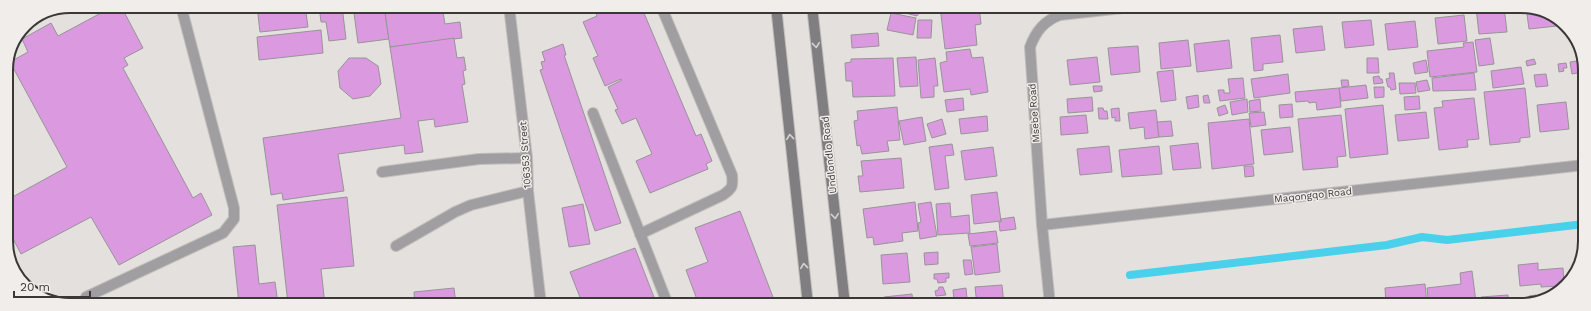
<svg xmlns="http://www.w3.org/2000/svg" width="1591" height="311" font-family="'Work Sans',sans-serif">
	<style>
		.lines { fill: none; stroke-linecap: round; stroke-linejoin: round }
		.stream { stroke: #49d0eb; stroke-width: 8 }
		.building { fill: #db9ae0; stroke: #979498 }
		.service-casing { stroke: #c2bebc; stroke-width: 12 }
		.minor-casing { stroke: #c2bebc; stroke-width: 12 }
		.secondary-casing { stroke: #c2bebc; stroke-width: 12 }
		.service { stroke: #a09ea0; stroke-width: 10 }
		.minor { stroke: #a09ea0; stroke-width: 10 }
		.secondary { stroke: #807e80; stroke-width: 10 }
		.oneway { stroke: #d5d1d0 }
		.labels { text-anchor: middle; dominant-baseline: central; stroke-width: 3; stroke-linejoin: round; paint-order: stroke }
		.street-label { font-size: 10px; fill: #393837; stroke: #f1edea }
		.rim { fill: none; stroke: #393837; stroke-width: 2 }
	</style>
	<rect width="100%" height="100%" fill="#e4e0dd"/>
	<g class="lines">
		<!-- stream -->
		<path class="stream" d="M 1130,275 L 1387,245 L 1422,237 L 1447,240 L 1584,224"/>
	</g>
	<!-- building -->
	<g class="building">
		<path d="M 114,6 L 121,6 L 143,48 L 124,58 L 128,65 L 123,68 L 193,198 L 201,193 L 212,215 L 119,265 L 91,217 L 21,254 L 8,229 L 7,200 L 67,167 L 10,62 L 28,52 L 22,39 L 51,23 L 58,36 Z"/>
		<path d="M 257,6 L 305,6 L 308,27 L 260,32 Z"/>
		<path d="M 319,6 L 342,6 L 346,39 L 329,41 L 326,22 L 321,22 Z"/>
		<path d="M 353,6 L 384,6 L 389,39 L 358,43 Z"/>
		<path d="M 384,6 L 442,6 L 445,24 L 460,22 L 462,38 L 390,47 Z"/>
		<path d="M 593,6 L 641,6 L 696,136 L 701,134 L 712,161 L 706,164 L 708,169 L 650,193 L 636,161 L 652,154 L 636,118 L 622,124 L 615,110 L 618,109 L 608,87 L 622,80 L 621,79 L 605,86 L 593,58 L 598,56 L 583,22 L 597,16 Z"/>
		<path d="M 894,6 L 924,6 L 917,16 L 893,10 Z"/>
		<path d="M 940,6 L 979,6 L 981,24 L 975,25 L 977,45 L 945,49 Z"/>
		<path d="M 1491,7 L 1504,7 L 1507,32 L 1479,34 L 1476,8 Z"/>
		<path d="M 1526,7 L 1530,7 L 1556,20 L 1557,26 L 1529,29 Z"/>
		<path d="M 891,13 L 916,18 L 913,35 L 887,30 Z"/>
		<path d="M 1464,15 L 1467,41 L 1438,44 L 1435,18 Z"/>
		<path d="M 918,20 L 932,20 L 931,38 L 917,38 Z"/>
		<path d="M 1371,20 L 1374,45 L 1345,48 L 1342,22 Z"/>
		<path d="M 1415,21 L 1418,47 L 1388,50 L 1385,24 Z"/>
		<path d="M 1322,26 L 1325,50 L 1296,53 L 1293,29 Z"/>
		<path d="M 321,30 L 323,53 L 259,60 L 257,37 Z"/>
		<path d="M 878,33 L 879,46 L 852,48 L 851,35 Z"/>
		<path d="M 1280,35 L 1283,62 L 1263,64 L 1263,70 L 1254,71 L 1251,38 Z"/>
		<path d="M 454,38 L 457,58 L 464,57 L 466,70 L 463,71 L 465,84 L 462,85 L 468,122 L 435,127 L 434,119 L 418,121 L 423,152 L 405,154 L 404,145 L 338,154 L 344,191 L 283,200 L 282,193 L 271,195 L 263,138 L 401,118 L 390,47 Z"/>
		<path d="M 1490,38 L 1494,64 L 1479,66 L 1475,40 Z"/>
		<path d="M 1188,40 L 1191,66 L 1161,69 L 1159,43 Z"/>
		<path d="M 1229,40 L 1232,68 L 1197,72 L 1194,44 Z"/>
		<path d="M 1473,42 L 1477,72 L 1430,77 L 1427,51 L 1464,47 L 1463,43 Z"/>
		<path d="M 563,44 L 566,55 L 564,55 L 621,223 L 595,231 L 540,70 L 543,69 L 541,62 L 545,61 L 542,52 Z"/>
		<path d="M 1138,46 L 1140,72 L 1111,75 L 1108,48 Z"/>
		<path d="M 970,49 L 972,58 L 983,57 L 988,92 L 971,95 L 970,89 L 944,92 L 940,63 L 947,61 L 946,52 Z"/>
		<path d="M 916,57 L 918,86 L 900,87 L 897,58 Z"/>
		<path d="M 1097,57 L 1100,82 L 1070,85 L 1067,60 Z"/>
		<path d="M 349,58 L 366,58 L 378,66 L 381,84 L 370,96 L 353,99 L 340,88 L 338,71 Z"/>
		<path d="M 893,58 L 895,96 L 853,97 L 852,81 L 846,81 L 845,63 L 851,62 L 851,59 Z"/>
		<path d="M 935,58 L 938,86 L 934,86 L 934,97 L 921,98 L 918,60 Z"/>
		<path d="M 1367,58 L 1378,58 L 1379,73 L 1367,73 Z"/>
		<path d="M 1534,59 L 1536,64 L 1527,66 L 1526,61 Z"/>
		<path d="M 1426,60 L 1428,72 L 1415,74 L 1413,63 Z"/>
		<path d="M 1584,60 L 1584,75 L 1579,76 L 1578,73 L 1572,74 L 1570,62 Z"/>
		<path d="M 1566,63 L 1567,68 L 1563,68 L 1564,71 L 1559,72 L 1558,64 Z"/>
		<path d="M 1521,67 L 1524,84 L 1493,88 L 1491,71 Z"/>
		<path d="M 1173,70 L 1176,100 L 1161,102 L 1157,72 Z"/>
		<path d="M 1389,73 L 1394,73 L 1396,89 L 1391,90 L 1390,87 L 1388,87 L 1386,79 L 1390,78 Z"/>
		<path d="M 1474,73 L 1476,90 L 1433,91 L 1432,78 Z"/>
		<path d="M 1288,74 L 1290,93 L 1254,98 L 1251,79 Z"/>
		<path d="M 1546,74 L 1548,86 L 1536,87 L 1534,75 Z"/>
		<path d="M 1379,76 L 1380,79 L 1382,79 L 1383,83 L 1374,84 L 1373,77 Z"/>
		<path d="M 1243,78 L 1245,98 L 1220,101 L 1218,90 L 1224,90 L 1224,93 L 1230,93 L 1228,79 Z"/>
		<path d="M 1341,80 L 1348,80 L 1349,86 L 1342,87 Z"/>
		<path d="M 1427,80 L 1430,90 L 1418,92 L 1416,82 Z"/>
		<path d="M 1399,83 L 1415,83 L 1416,93 L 1400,94 Z"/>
		<path d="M 1366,85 L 1368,98 L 1341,101 L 1339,88 Z"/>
		<path d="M 1093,86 L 1102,86 L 1102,91 L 1094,92 Z"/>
		<path d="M 1374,87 L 1384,87 L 1384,97 L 1375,98 Z"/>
		<path d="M 1339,88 L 1341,107 L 1317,110 L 1316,102 L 1309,103 L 1308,101 L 1296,102 L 1295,92 Z"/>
		<path d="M 1525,88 L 1530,137 L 1520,138 L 1520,142 L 1490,145 L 1484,92 Z"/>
		<path d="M 1198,95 L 1199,107 L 1188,109 L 1186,97 Z"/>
		<path d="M 1208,95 L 1210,103 L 1204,103 L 1203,96 Z"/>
		<path d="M 1578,95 L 1584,95 L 1584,120 L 1580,120 Z"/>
		<path d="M 1419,96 L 1420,109 L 1405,110 L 1404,97 Z"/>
		<path d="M 1092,97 L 1093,111 L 1068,113 L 1067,99 Z"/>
		<path d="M 963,98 L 964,110 L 947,112 L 945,100 Z"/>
		<path d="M 1474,98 L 1479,139 L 1467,140 L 1468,147 L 1439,150 L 1434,108 L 1443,107 L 1442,101 Z"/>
		<path d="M 1247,99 L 1248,112 L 1232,115 L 1230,102 Z"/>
		<path d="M 1260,99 L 1261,111 L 1250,112 L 1249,101 Z"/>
		<path d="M 1566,102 L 1569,129 L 1540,132 L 1537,105 Z"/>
		<path d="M 1292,104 L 1293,117 L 1280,118 L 1279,105 Z"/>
		<path d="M 1225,105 L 1228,113 L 1219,116 L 1217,108 Z"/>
		<path d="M 1383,105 L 1388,154 L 1350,158 L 1345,109 Z"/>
		<path d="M 897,107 L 900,140 L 887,141 L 889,151 L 862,154 L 860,145 L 857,146 L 854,121 L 858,120 L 857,111 Z"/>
		<path d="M 1098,108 L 1103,108 L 1104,111 L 1107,111 L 1108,119 L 1099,119 Z"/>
		<path d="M 1119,108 L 1120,121 L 1115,121 L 1115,117 L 1112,118 L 1111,109 Z"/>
		<path d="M 1156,110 L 1159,137 L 1145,139 L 1144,127 L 1130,129 L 1128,113 Z"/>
		<path d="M 1264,112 L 1266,125 L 1251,127 L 1249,113 Z"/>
		<path d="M 1426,112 L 1429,138 L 1398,141 L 1395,115 Z"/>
		<path d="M 1086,115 L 1088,133 L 1061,135 L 1060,117 Z"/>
		<path d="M 1341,115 L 1346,156 L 1337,157 L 1338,167 L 1303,170 L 1298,119 Z"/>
		<path d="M 987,116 L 988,131 L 961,134 L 959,119 Z"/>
		<path d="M 922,117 L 926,141 L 904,145 L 899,121 Z"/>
		<path d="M 942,119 L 946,134 L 932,138 L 927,124 Z"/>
		<path d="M 1249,119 L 1254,164 L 1212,169 L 1208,123 Z"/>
		<path d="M 1171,121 L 1173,136 L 1159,137 L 1157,122 Z"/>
		<path d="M 1290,127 L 1293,152 L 1264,155 L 1261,130 Z"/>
		<path d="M 1198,143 L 1201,168 L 1173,170 L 1170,146 Z"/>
		<path d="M 952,144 L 954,155 L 945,156 L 949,188 L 935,190 L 929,147 Z"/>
		<path d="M 1109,146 L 1112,172 L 1080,175 L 1077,149 Z"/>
		<path d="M 1159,146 L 1162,174 L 1122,177 L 1119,150 Z"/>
		<path d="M 993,147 L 997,176 L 965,180 L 961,151 Z"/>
		<path d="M 901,158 L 904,188 L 860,192 L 858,176 L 863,176 L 861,161 Z"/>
		<path d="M 1244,166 L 1253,166 L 1254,176 L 1245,177 Z"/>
		<path d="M 997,192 L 1001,221 L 974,224 L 971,195 Z"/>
		<path d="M 347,197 L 354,266 L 321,269 L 325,305 L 288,304 L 277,205 Z"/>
		<path d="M 915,202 L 918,231 L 902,233 L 903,241 L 874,245 L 873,237 L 867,238 L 863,209 Z"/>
		<path d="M 931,202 L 937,236 L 920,239 L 918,223 L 921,222 L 918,204 Z"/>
		<path d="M 950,203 L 951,217 L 969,215 L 970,233 L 938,235 L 936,204 Z"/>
		<path d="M 583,204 L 590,244 L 569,247 L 562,208 Z"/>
		<path d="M 740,211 L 776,305 L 699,305 L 686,270 L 708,262 L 695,228 Z"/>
		<path d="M 1014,217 L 1016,229 L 1000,231 L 999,222 L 1001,222 L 1001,219 Z"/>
		<path d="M 996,231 L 998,243 L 970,246 L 968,234 Z"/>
		<path d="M 997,244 L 1000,272 L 975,275 L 971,247 Z"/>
		<path d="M 255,245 L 259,284 L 275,282 L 278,304 L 239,304 L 233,247 Z"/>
		<path d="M 635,248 L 657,305 L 583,305 L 570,272 Z"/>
		<path d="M 938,252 L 938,264 L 925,265 L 924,253 Z"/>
		<path d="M 907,253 L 910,282 L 883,284 L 881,255 Z"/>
		<path d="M 963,260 L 971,260 L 973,274 L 965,275 Z"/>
		<path d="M 1538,263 L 1538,270 L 1563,268 L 1564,282 L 1559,282 L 1560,286 L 1541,287 L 1541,284 L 1520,286 L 1518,265 Z"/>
		<path d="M 1472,271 L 1476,302 L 1447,305 L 1429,305 L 1427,288 L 1461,284 L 1460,273 Z"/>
		<path d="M 949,273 L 949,278 L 946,278 L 946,282 L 938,283 L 937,279 L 934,279 L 934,274 Z"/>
		<path d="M 1425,284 L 1427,304 L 1386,305 L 1385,288 Z"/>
		<path d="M 1002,285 L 1004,305 L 977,305 L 975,287 Z"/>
		<path d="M 939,287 L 943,287 L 946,295 L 936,296 L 935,291 L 938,290 Z"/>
		<path d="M 454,288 L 456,305 L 415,305 L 414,292 Z"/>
		<path d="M 966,288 L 967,298 L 954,300 L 953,290 Z"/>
		<path d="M 912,294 L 913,305 L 885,305 L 884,297 Z"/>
		<path d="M 1508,295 L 1509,305 L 1481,305 L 1481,297 Z"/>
		<path d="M 1536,295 L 1537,300 L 1530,303 L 1529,296 Z"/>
		<path d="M 966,299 L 966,305 L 948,305 L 947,301 Z"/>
		<path d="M 1196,299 L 1196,305 L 1152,305 Z"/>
	</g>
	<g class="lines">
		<defs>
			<g id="service">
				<path d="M 593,113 L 668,305"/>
				<path d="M 382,172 L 479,159 L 527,158"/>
				<path d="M 640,234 L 723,195 C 733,188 733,186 732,175 L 661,6"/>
				<path d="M 396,246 L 455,212 L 471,205 L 528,191"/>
				<path d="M 86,297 L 223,233 L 234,219 L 234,208 L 181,6"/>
			</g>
			<g id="minor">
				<path d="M 509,6 L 527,158 L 528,191 L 541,305"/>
				<path d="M 1042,225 L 1584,165"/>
				<path d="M 1050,305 L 1042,225 L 1030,47 C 1036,31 1044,21 1060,15 L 1141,6"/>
			</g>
			<g id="secondary">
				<path d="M 776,6 L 808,305"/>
				<path d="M 812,6 L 845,305"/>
			</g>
		</defs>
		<!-- service casing -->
		<use href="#service" class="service-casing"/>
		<!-- minor casing -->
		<use href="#minor" class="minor-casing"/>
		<!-- secondary casing -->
		<use href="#secondary" class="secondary-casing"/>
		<!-- service -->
		<use href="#service" class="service"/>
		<!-- minor -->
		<use href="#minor" class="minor"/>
		<!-- secondary -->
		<use href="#secondary" class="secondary"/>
	</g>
	<!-- one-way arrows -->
	<defs><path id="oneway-chevron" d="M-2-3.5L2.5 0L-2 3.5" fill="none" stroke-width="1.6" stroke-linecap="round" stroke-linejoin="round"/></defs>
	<g class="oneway">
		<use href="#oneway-chevron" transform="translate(816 45) rotate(84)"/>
		<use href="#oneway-chevron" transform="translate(790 137) rotate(-96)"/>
		<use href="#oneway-chevron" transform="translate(835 216) rotate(84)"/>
		<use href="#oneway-chevron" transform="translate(804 266) rotate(-96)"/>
	</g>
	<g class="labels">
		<!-- street labels -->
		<g class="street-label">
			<text transform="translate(1034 113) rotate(-94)">Msebe Road</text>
			<text transform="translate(525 155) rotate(-94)">106353 Street</text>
			<text transform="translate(829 155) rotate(-96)">Undlondlo Road</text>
			<text transform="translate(1313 195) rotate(-6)">Maqongqo Road</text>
		</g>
	</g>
	<!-- crop -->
	<path d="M0 0H1591V311H0ZM70 13H1521A57 57 0 0 1 1578 70V241A57 57 0 0 1 1521 298H70A57 57 0 0 1 13 241V70A57 57 0 0 1 70 13Z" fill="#f1edea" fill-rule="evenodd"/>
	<path class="rim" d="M70 13H1521A57 57 0 0 1 1578 70V241A57 57 0 0 1 1521 298H70A57 57 0 0 1 13 241V70A57 57 0 0 1 70 13Z"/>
	<!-- scale -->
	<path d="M14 291v6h76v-6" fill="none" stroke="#393837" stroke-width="2"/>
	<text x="20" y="291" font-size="12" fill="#393837" stroke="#f1edea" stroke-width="3" paint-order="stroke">20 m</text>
</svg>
